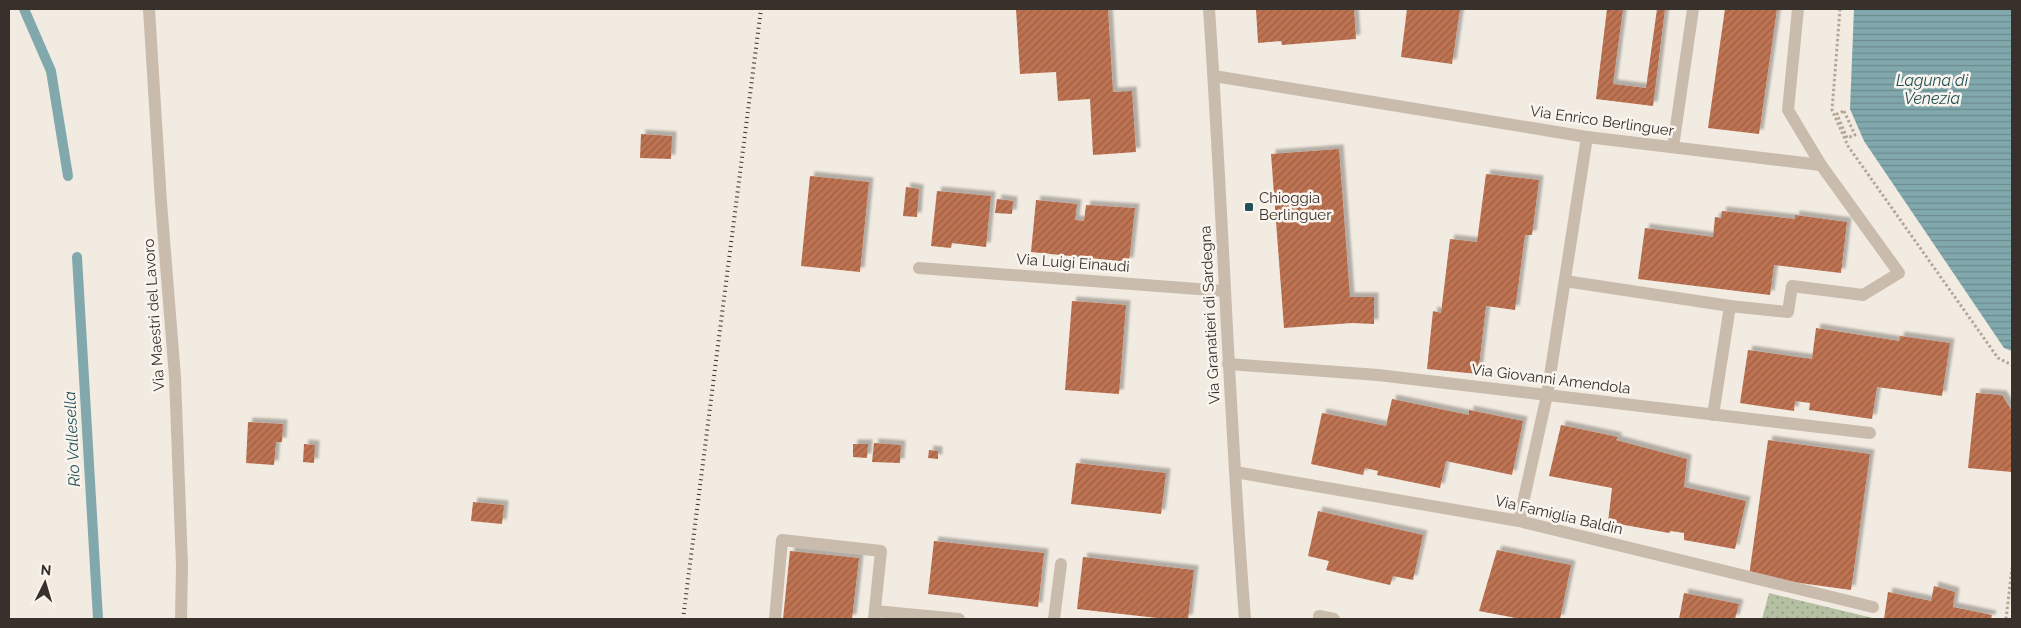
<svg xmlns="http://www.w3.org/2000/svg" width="2021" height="628" font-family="Raleway,sans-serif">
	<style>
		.grass { fill: url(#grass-dots) }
		.water { fill: url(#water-rules) }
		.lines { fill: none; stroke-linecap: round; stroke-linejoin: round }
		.stream { stroke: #81a9ad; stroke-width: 10 }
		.building { fill: url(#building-hatch); filter: url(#shadow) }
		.path { stroke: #b5a697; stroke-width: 3; stroke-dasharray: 2.5 2.5; stroke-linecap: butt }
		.minor { stroke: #cabcad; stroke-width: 12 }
		.rail { stroke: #38302b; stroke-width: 4; stroke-dasharray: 1 4; stroke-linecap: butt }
		.poi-dot { fill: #235158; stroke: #f9f4ed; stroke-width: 2 }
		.labels { text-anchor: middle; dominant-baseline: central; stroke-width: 5; stroke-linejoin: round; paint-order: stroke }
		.street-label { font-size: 15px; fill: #38302b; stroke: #f9f4ed }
		.poi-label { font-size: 15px; fill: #38302b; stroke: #f9f4ed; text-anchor: start }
		.water-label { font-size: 16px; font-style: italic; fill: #235158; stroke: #f9f4ed }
	</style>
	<defs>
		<pattern id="grass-dots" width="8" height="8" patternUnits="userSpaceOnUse" patternTransform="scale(1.25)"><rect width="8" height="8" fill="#b4c0a1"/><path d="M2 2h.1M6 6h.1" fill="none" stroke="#939c83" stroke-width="1.8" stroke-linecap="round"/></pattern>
		<pattern id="water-rules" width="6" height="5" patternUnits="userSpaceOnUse" patternTransform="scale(1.25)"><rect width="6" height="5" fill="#81a9ad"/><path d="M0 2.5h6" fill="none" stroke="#6b8a8d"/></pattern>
		<pattern id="building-hatch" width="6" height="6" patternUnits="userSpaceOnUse" patternTransform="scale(1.25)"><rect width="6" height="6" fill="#be7352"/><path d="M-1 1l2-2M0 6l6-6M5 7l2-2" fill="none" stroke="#9b5f44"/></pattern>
		<filter id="shadow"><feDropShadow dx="4.5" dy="-4.5" stdDeviation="1" flood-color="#0004"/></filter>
	</defs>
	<rect width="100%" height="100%" fill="#f2ebe1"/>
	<!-- grass -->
	<path class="grass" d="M 1769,593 L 1877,619 L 1762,619 Z"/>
	<!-- water -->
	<path class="water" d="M 1854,9 L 2012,9 L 2012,351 L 2004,348 L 1864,141 L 1850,109 Z"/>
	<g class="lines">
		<!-- stream -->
		<g class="stream">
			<path d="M 24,9 L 51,71 L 68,176"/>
			<path d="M 77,257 L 98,619"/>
		</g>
	</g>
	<!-- building -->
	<g class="building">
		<path d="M 1016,9 L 1108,9 L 1113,92 L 1132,91 L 1136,152 L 1093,155 L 1090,99 L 1058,101 L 1056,72 L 1020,74 Z"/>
		<path d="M 1256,9 L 1354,9 L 1356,39 L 1282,45 L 1281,41 L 1258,43 Z"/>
		<path d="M 1407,9 L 1460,9 L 1452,64 L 1401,57 Z"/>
		<path d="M 1607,9 L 1623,9 L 1613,84 L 1646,88 L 1657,9 L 1665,9 L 1653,106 L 1596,99 Z"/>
		<path d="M 1725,9 L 1777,9 L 1759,134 L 1708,128 Z"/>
		<path d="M 641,134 L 672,136 L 671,159 L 640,158 Z"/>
		<path d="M 1339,149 L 1350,297 L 1374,297 L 1374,324 L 1352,323 L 1284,328 L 1271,154 Z"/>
		<path d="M 1486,174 L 1539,180 L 1532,235 L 1525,235 L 1515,310 L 1486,306 L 1478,374 L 1427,369 L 1433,311 L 1441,313 L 1450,239 L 1477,242 Z"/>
		<path d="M 810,176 L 869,182 L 860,272 L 801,266 Z"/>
		<path d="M 906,187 L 919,189 L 917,217 L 903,216 Z"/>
		<path d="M 937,191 L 991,196 L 986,247 L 952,243 L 951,248 L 931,246 Z"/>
		<path d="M 997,199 L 1013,201 L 1012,214 L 995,213 Z"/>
		<path d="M 1036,200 L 1077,204 L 1075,220 L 1084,221 L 1086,205 L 1135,208 L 1129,262 L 1031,252 Z"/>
		<path d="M 1722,211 L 1795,219 L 1795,215 L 1847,222 L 1841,273 L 1774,265 L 1770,295 L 1638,279 L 1645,228 L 1713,237 L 1715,217 L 1721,218 Z"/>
		<path d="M 1072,301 L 1126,305 L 1119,394 L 1065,390 Z"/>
		<path d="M 1816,328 L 1899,341 L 1900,336 L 1950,343 L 1942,396 L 1877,387 L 1872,419 L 1809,410 L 1810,403 L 1795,401 L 1794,411 L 1740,403 L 1748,350 L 1812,359 Z"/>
		<path d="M 1976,393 L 2002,395 L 2012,411 L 2012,472 L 1968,468 Z"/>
		<path d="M 1392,399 L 1469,415 L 1469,410 L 1523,421 L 1512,475 L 1446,461 L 1440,488 L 1377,475 L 1378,471 L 1365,468 L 1363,475 L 1311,464 L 1322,413 L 1386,426 Z"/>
		<path d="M 248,422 L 283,424 L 282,442 L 276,442 L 274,465 L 246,463 Z"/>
		<path d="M 1561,425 L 1618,437 L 1616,440 L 1687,459 L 1684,487 L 1746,501 L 1735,549 L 1684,540 L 1684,533 L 1671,531 L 1669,533 L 1608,522 L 1612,488 L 1549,476 Z"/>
		<path d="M 1768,440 L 1870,454 L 1851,590 L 1749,576 Z"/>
		<path d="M 874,443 L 901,445 L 900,463 L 872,462 Z"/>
		<path d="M 304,444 L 315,445 L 314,463 L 303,462 Z"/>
		<path d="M 853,444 L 868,444 L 867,458 L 853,457 Z"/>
		<path d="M 929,450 L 938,451 L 938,459 L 928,458 Z"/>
		<path d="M 1076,463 L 1166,473 L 1161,514 L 1071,504 Z"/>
		<path d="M 473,502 L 504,505 L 502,524 L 471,521 Z"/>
		<path d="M 1318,511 L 1423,535 L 1413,580 L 1393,576 L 1390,585 L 1326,570 L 1329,561 L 1308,556 Z"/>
		<path d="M 934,541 L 1044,553 L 1038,607 L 928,594 Z"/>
		<path d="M 1497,550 L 1571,565 L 1560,619 L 1521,619 L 1479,611 Z"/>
		<path d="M 790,551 L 859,558 L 852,619 L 783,619 Z"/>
		<path d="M 1083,557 L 1194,570 L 1188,619 L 1166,619 L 1077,609 Z"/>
		<path d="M 1934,586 L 1955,592 L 1953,607 L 1992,615 L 1991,619 L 1884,619 L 1888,592 L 1931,601 Z"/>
		<path d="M 1684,593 L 1739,604 L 1735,619 L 1679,619 Z"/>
	</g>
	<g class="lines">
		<!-- path -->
		<g class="path">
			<path d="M 1840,9 L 1832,110 L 1848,146 L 1998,358 L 2012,365"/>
			<path d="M 1844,111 L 1855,135 L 1847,138 L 1837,114 Z"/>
			<path d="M 2006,619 L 2012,568"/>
		</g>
		<!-- minor -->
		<g class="minor">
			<path d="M 149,9 L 161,202 L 175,377 L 182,566 L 181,619"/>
			<path d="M 1209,9 C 1223,212 1229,416 1245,619"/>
			<path d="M 1214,76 L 1587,137 L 1821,165 L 1788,110 L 1798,9"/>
			<path d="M 1673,147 L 1693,9"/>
			<path d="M 919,268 L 1224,291"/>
			<path d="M 1565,281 L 1730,306"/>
			<path d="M 1228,364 L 1378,375 L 1870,433"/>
			<path d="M 1713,415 L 1730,306 L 1788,312 L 1792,286 L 1863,295 L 1899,273 L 1821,165"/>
			<path d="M 1235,472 L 1519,521 L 1873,607"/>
			<path d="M 1519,521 L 1547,395 L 1587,137"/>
			<path d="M 875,611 L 959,619"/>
			<path d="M 775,619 L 782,540 L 881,551 L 874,619"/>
			<path d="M 1054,619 L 1061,564"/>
			<path d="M 1319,619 L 1319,616 L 1334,619"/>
		</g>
		<!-- rail -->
		<path class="rail" d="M 683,619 L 761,9"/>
	</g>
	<!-- markers -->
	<rect class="poi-dot" x="1244" y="202" width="10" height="10" rx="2.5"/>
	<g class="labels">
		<!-- street labels -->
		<g class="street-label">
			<text transform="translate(1602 121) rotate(8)">Via Enrico Berlinguer</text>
			<text transform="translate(1073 263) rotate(4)">Via Luigi Einaudi</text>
			<text transform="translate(154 315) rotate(-94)">Via Maestri del Lavoro</text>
			<text transform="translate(1210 315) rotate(-93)">Via Granatieri di Sardegna</text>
			<text transform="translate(1551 379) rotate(7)">Via Giovanni Amendola</text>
			<text transform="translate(1559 515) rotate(13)">Via Famiglia Baldin</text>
		</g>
		<!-- poi labels -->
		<g class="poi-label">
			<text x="1259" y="198">Chioggia<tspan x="1259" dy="17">Berlinguer</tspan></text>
		</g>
		<!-- water labels -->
		<g class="water-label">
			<text x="1932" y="80">Laguna di<tspan x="1932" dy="18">Venezia</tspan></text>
			<text transform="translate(72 439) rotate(-93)">Rio Vallesella</text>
		</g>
	</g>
	<!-- border -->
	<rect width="2021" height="628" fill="none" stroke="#38302b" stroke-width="20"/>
	<!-- north arrow -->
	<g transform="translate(45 583) rotate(5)" stroke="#f9f4ed" stroke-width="4" paint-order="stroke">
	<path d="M0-4L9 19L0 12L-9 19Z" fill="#38302b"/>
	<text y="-8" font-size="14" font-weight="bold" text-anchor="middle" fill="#38302b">N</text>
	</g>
</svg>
